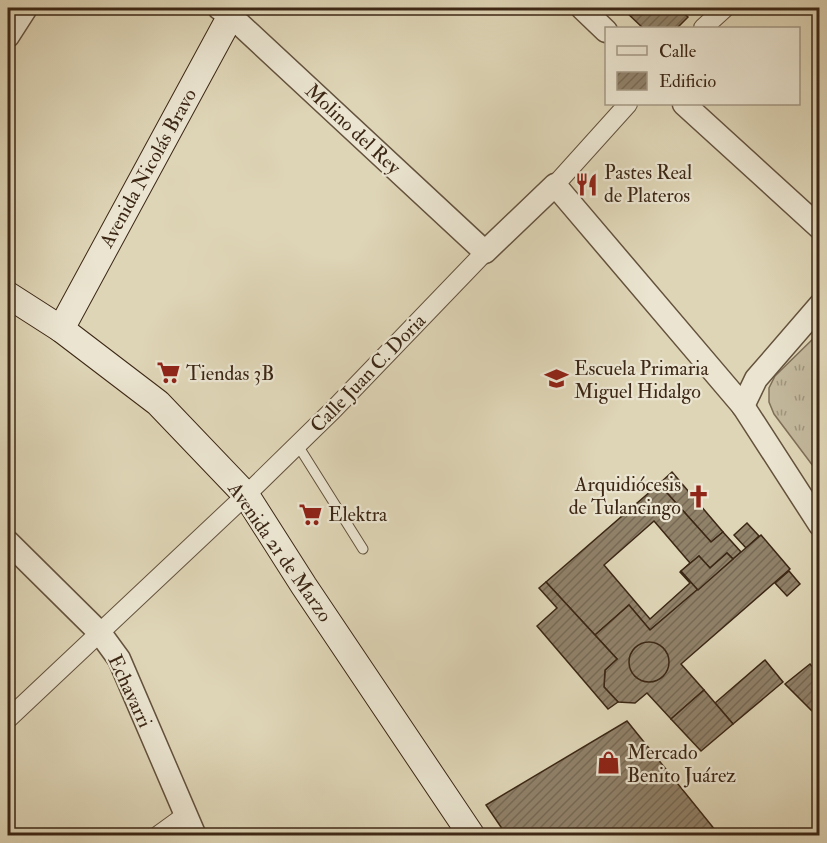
<svg xmlns="http://www.w3.org/2000/svg" width="827" height="843" font-family="'IM FELL Double Pica',serif">
	<style>
		.grass { fill: url(#grass-tufts); stroke: #7f6f58; stroke-width: 1.5 }
		.building { fill: url(#building-hatch); stroke: #3c2715; stroke-width: 1.5; fill-rule: evenodd }
		.lines { fill: none; stroke-linecap: round; stroke-linejoin: round }
		.service-casing { stroke: #64523d; stroke-width: 11 }
		.minor-casing { stroke: #64523d; stroke-width: 20 }
		.tertiary-casing { stroke: #64523d; stroke-width: 25 }
		.secondary-casing { stroke: #3c2715; stroke-width: 28 }
		.service { stroke: #eae4d0; stroke-width: 9 }
		.minor { stroke: #eae4d0; stroke-width: 18 }
		.tertiary { stroke: #eae4d0; stroke-width: 22 }
		.secondary { stroke: #eae4d0; stroke-width: 26 }
		.labels { text-anchor: middle; dominant-baseline: central; stroke-width: 4.5; stroke-linejoin: round; paint-order: stroke }
		.street-label { font-size: 20px; fill: #3c2715; stroke: #eae4d0 }
		.poi-label { font-size: 20px; fill: #3c2715; stroke: #eae4d0; text-anchor: start }
	</style>
	<defs>
		<pattern id="grass-tufts" width="24" height="20" patternUnits="userSpaceOnUse" patternTransform="scale(1.5)"><rect width="24" height="20" fill="#c2b79b"/><path d="M3 7l-1-3M5 7V3M7 7l1-3M15 17l-1-3M17 17v-4M19 17l1-3" fill="none" stroke="#9f957d"/></pattern>
		<pattern id="building-hatch" width="6" height="6" patternUnits="userSpaceOnUse" patternTransform="scale(1.5)"><rect width="6" height="6" fill="#908169"/><path d="M-1 1l2-2M0 6l6-6M5 7l2-2" fill="none" stroke="#776a55"/></pattern>
	</defs>
	<rect width="100%" height="100%" fill="#ded5b6"/>
	<filter id="stains"><feTurbulence type="fractalNoise" baseFrequency=".00333" numOctaves="4"/><feColorMatrix values="0 0 0 0 .2 0 0 0 0 .09 0 0 0 0 .02 0 0 0 .5 -.17"/></filter>
	<radialGradient id="worn" r=".72"><stop offset=".6" stop-color="#630" stop-opacity="0"/><stop offset="1" stop-color="#630" stop-opacity=".3"/></radialGradient>
	<!-- grass -->
	<path class="grass" d="M 819,333 L 819,474 L 774,414 L 769,402 L 769,388 L 775,376 Z"/>
	<!-- building -->
	<g class="building">
		<path d="M 628,8 L 678,8 L 688,17 L 677,28 L 643,28 L 625,11 Z"/>
		<path d="M 672,472 L 723,532 L 711,542 L 659,484 Z"/>
		<path d="M 659,484 L 711,542 L 723,532 L 741,552 L 733,559 L 727,553 L 710,568 L 699,556 L 681,571 L 698,590 L 650,630 L 629,605 L 595,635 L 546,582 ZM 654,521 L 690,563 L 680,572 L 690,583 L 650,619 L 604,565 Z"/>
		<path d="M 747,523 L 759,536 L 746,548 L 734,535 Z"/>
		<path d="M 761,535 L 790,569 L 681,664 L 704,690 L 671,719 L 647,693 L 635,703 L 618,702 L 604,687 L 605,670 L 617,659 L 595,635 L 629,605 L 650,630 Z"/>
		<path d="M 727,553 L 733,559 L 698,590 L 681,571 L 699,556 L 710,568 Z"/>
		<path d="M 789,571 L 800,584 L 787,596 L 775,583 Z"/>
		<path d="M 546,582 L 617,659 L 605,670 L 604,687 L 618,702 L 608,709 L 537,626 L 557,608 L 539,588 Z"/>
		<circle cx="649" cy="662" r="20"/>
		<path d="M 765,660 L 783,682 L 733,724 L 715,703 Z"/>
		<path d="M 810,664 L 816,671 L 820,668 L 820,719 L 785,684 Z"/>
		<path d="M 704,690 L 733,724 L 701,751 L 671,719 Z"/>
		<path d="M 627,721 L 720,836 L 507,836 L 486,805 Z"/>
	</g>
	<g class="lines">
		<defs>
			<path id="service" d="M 297,444 L 363,549"/>
			<g id="minor">
				<path d="M 703,28 L 725,8"/>
				<path d="M 555,185 L 628,104"/>
				<path d="M 8,719 L 246,495 L 333,410 L 485,252"/>
				<path d="M 157,836 L 186,815"/>
			</g>
			<g id="tertiary">
				<path d="M 219,8 L 231,16 L 485,252 L 555,185 L 743,406 L 820,525"/>
				<path d="M 582,8 L 606,31"/>
				<path d="M 8,36 L 26,8"/>
				<path d="M 684,104 L 820,228"/>
				<path d="M 743,406 L 756,379 L 820,305"/>
				<path d="M 8,542 L 100,633 L 119,659 L 195,836"/>
			</g>
			<g id="secondary">
				<path d="M 8,295 L 61,329 L 158,403 L 246,495 L 304,586 L 472,836"/>
				<path d="M 61,329 L 235,8"/>
			</g>
		</defs>
		<!-- service casing -->
		<use href="#service" class="service-casing"/>
		<!-- minor casing -->
		<use href="#minor" class="minor-casing"/>
		<!-- tertiary casing -->
		<use href="#tertiary" class="tertiary-casing"/>
		<!-- secondary casing -->
		<use href="#secondary" class="secondary-casing"/>
		<!-- service -->
		<use href="#service" class="service"/>
		<!-- minor -->
		<use href="#minor" class="minor"/>
		<!-- tertiary -->
		<use href="#tertiary" class="tertiary"/>
		<!-- secondary -->
		<use href="#secondary" class="secondary"/>
	</g>
	<!-- icons -->
	<defs>
		<symbol id="restaurant-bare" viewBox="-9 -9 18 18"><path d="M-5-6h1v4h1v-4h1v4h1v-4h1v5L-1.5 .5V6h-2V.5L-5-1ZM5-6V6H3V1.5H1.5Q1.5-4 5-6Z" fill="#8f2418" stroke="#eae4d0" stroke-width="2.5" paint-order="stroke"/></symbol>
		<symbol id="supermarket-bare" viewBox="-9 -9 18 18"><path d="M-6-5.5h2.5l.6 2H6L4.5 2H-2.5L-4.4-4H-6ZM-1.5 3.2a1.3 1.3 0 1 0 .1 0ZM3 3.2a1.3 1.3 0 1 0 .1 0Z" fill="#8f2418" stroke="#eae4d0" stroke-width="2.5" paint-order="stroke"/></symbol>
		<symbol id="school-bare" viewBox="-9 -9 18 18"><path d="M0-5L7-2L0 1L-7-2ZM-4 1L0 2.5L4 1V4Q0 6-4 4Z" fill="#8f2418" stroke="#eae4d0" stroke-width="2.5" paint-order="stroke"/></symbol>
		<symbol id="church-bare" viewBox="-9 -9 18 18"><path d="M-1.2-6h2.4v3.5h3.3v2.4h-3.3V6h-2.4V-.1h-3.3v-2.4h3.3Z" fill="#8f2418" stroke="#eae4d0" stroke-width="2.5" paint-order="stroke"/></symbol>
		<symbol id="shop-bare" viewBox="-9 -9 18 18"><path d="M-5-2.5h2.3a2.7 3.5 0 0 1 5.4 0H5L5.5 6h-11ZM-1.5-2.5h3a1.5 2.3 0 0 0-3 0Z" fill="#8f2418" stroke="#eae4d0" stroke-width="2.5" paint-order="stroke"/></symbol>
	</defs>
	<g fill-rule="evenodd">
		<use href="#restaurant-bare" x="570" y="168" width="33" height="33"/>
		<use href="#supermarket-bare" x="152" y="356" width="33" height="33"/>
		<use href="#school-bare" x="540" y="362" width="33" height="33"/>
		<use href="#church-bare" x="682" y="480" width="33" height="33"/>
		<use href="#supermarket-bare" x="294" y="498" width="33" height="33"/>
		<use href="#shop-bare" x="592" y="746" width="33" height="33"/>
	</g>
	<g class="labels">
		<!-- street labels -->
		<g class="street-label">
			<text transform="translate(353 129) rotate(43)">Molino del Rey</text>
			<text transform="translate(148 168) rotate(-61)">Avenida Nicolás Bravo</text>
			<text transform="translate(368 373) rotate(-46)">Calle Juan C. Doria</text>
			<text transform="translate(280 552) rotate(55)">Avenida 21 de Marzo</text>
			<text transform="translate(130 691) rotate(65)">Echavarri</text>
		</g>
		<!-- poi labels -->
		<g class="poi-label">
			<text x="604" y="172">Pastes Real<tspan x="604" dy="23">de Plateros</tspan></text>
			<text x="574" y="368">Escuela Primaria<tspan x="574" dy="23">Miguel Hidalgo</tspan></text>
			<text x="186" y="373">Tiendas 3B</text>
			<text x="681" y="484" text-anchor="end">Arquidiócesis<tspan x="681" dy="23">de Tulancingo</tspan></text>
			<text x="328" y="514">Elektra</text>
			<text x="627" y="752">Mercado<tspan x="627" dy="23">Benito Juárez</tspan></text>
		</g>
	</g>
	<!-- margin -->
	<rect width="827" height="843" fill="none" stroke="#ded5b6" stroke-width="30"/>
	<rect x="9" y="9" width="809" height="825" fill="none" stroke="#3c2715" stroke-width="3"/>
	<rect x="15" y="15" width="797" height="813" fill="none" stroke="#3c2715" stroke-width="1.5"/>
	<!-- legend -->
	<rect x="605" y="27" width="195" height="78" fill="#eae4d0" stroke="#a49885" stroke-width="1.5"/>
	<rect x="617" y="46" width="30" height="9" fill="#eae4d0" stroke="#a49885" stroke-width="1.5"/>
	<text x="659" y="57" font-size="18" fill="#3c2715">Calle</text>
	<rect x="617" y="72" width="30" height="18" fill="url(#building-hatch)" stroke="#a49885" stroke-width="1.5"/>
	<text x="659" y="87" font-size="18" fill="#3c2715">Edificio</text>
	<rect width="100%" height="100%" filter="url(#stains)"/>
	<rect width="100%" height="100%" fill="url(#worn)"/>
</svg>
